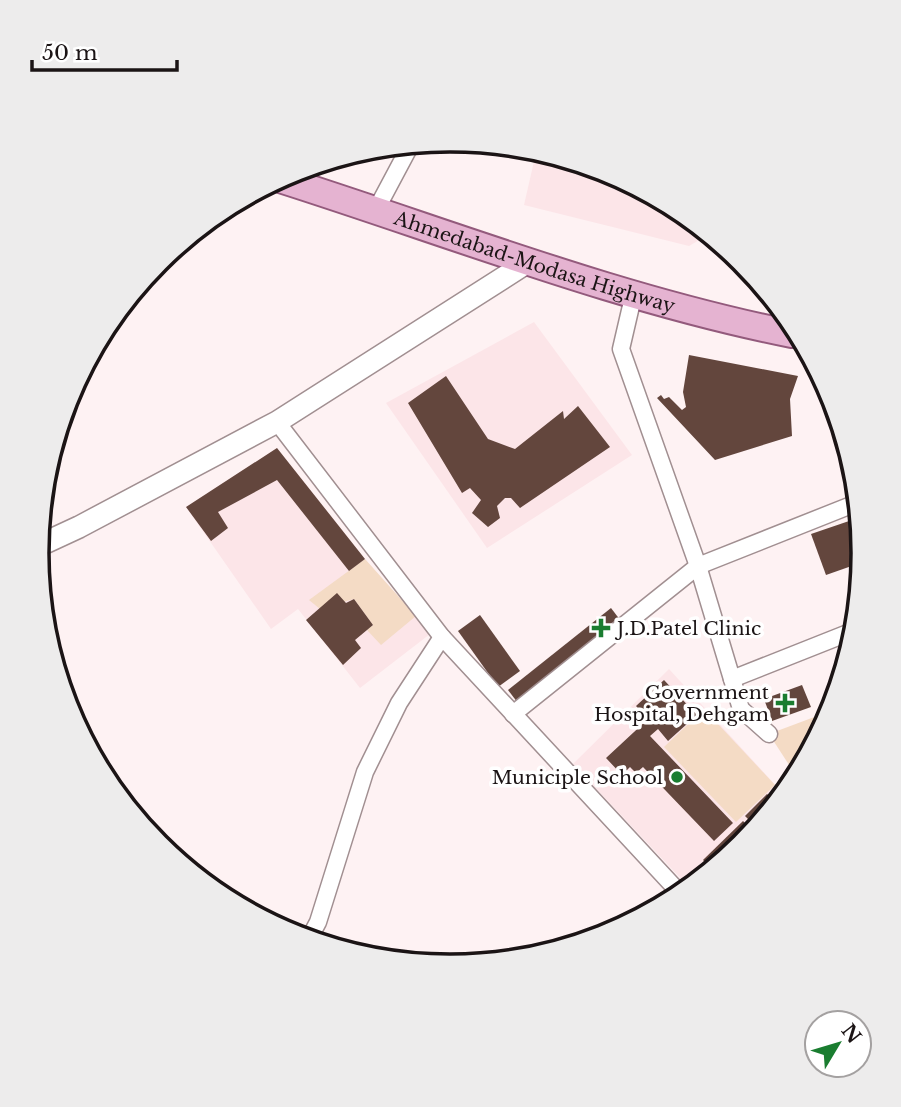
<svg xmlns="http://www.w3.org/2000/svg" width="901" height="1107" font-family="'Libre Baskerville',serif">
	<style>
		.built { fill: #fce5e8 }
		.green { fill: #f4dbc5 }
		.building { fill: #63463d }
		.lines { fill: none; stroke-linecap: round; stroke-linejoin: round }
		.minor-casing { stroke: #a18f91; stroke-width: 19 }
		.tertiary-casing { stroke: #a18f91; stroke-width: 24 }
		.primary-casing { stroke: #935a7c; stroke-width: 30 }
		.minor { stroke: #fff; stroke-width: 16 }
		.tertiary { stroke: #fff; stroke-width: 21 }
		.primary { stroke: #e5b3d1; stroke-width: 26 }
		.poi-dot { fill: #1a7d30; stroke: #fff; stroke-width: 2.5 }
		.labels { text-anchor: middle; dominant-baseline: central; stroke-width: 7; stroke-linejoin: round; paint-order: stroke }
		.street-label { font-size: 19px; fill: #1b1415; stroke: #fff }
		.poi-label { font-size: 19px; fill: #1b1415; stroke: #fff; text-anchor: end }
		.rim { fill: none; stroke: #1b1415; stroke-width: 3.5 }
	</style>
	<rect width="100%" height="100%" fill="#fef2f3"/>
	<!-- built -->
	<g class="built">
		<path d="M 535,157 L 609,171 L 706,236 L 689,246 L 524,205 Z"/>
		<path d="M 534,322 L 632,455 L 487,548 L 386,403 Z"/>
		<path d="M 277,448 L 365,559 L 430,634 L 360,688 L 298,609 L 271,629 L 186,507 Z"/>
		<path d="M 669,669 L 780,790 L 743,846 L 686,884 L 573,764 Z"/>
	</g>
	<!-- green -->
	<g class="green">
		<path d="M 365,559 L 416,616 L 381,645 L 367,630 L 373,625 L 354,599 L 320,609 L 309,600 Z"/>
		<path d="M 704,709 L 775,785 L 736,822 L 664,747 Z"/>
		<path d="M 833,710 L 833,712 L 793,771 L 769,734 Z"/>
	</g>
	<!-- building -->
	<g class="building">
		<path d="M 689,355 L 798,376 L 790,399 L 792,436 L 715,460 L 657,398 L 661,395 L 664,399 L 669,397 L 682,410 L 686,407 L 683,392 Z"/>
		<path d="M 446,376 L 488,439 L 515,449 L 563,411 L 564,419 L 578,406 L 610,447 L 520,508 L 511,498 L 505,498 L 497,506 L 500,518 L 488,527 L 472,513 L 481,500 L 470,488 L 462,493 L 408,403 Z"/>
		<path d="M 277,448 L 365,559 L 349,571 L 277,480 L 218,512 L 228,528 L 211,541 L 186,507 Z"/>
		<path d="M 852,520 L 864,554 L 863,562 L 826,575 L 811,534 Z"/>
		<path d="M 337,593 L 346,603 L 354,599 L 373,625 L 355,640 L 361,648 L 343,665 L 306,620 Z"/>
		<path d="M 611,608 L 627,629 L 524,711 L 508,690 Z"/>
		<path d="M 480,615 L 520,671 L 498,687 L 458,631 Z"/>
		<path d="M 664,680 L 697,715 L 668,741 L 658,729 L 650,736 L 733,823 L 714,841 L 643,767 L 636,773 L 630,767 L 622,775 L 606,758 L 648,719 L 636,706 Z"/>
		<path d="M 802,685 L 811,707 L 772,721 L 764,699 Z"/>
		<path d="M 767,794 L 774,800 L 756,827 L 745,816 Z"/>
		<path d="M 743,821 L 753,831 L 743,846 L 711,868 L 703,860 Z"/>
	</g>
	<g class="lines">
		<defs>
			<g id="minor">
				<path d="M 376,210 L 409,148"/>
				<path d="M 634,293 L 621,349 L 698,566 L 741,709 L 769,734"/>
				<path d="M 277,422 L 442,637 L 677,890"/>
				<path d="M 732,679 L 848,633"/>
				<path d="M 513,714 L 698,566 L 854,504"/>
				<path d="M 309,939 L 318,922 L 365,772 L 399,703 L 442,637"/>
			</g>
			<path id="tertiary" d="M 38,546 L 79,527 L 277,422 L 528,262"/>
			<g id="primary">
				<path id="s1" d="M 280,179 C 450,233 617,299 792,334"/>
			</g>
		</defs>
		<!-- minor casing -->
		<use href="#minor" class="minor-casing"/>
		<!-- tertiary casing -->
		<use href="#tertiary" class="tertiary-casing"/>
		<!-- primary casing -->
		<use href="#primary" class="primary-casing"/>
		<!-- minor -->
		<use href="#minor" class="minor"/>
		<!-- tertiary -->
		<use href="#tertiary" class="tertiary"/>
		<!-- primary -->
		<use href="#primary" class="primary"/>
	</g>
	<!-- markers -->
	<g class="poi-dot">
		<path d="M597.5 617.5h7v7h7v7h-7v7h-7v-7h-7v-7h7z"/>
		<path d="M781.5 692.5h7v7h7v7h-7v7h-7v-7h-7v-7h7z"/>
		<circle cx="677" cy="777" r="7"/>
	</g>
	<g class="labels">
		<!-- street labels -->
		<g class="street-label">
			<text stroke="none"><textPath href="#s1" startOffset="268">Ahmedabad-Modasa Highway</textPath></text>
		</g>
		<!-- poi labels -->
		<g class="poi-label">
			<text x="617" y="628" text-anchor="start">J.D.Patel Clinic</text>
			<text x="769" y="692">Government<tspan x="769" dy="22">Hospital, Dehgam</tspan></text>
			<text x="663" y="777">Municiple School</text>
		</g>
	</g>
	<!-- crop -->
	<path d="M0 0H901V1107H0ZM49 553a401 401 0 1 1 802 0a401 401 0 1 1-802 0Z" fill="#edecec" fill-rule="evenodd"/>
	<path class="rim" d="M49 553a401 401 0 1 1 802 0a401 401 0 1 1-802 0Z"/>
	<!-- north arrow -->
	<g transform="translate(838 1044) rotate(52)"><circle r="33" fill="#ffffff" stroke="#a4a1a1" stroke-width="2"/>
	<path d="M0-5L12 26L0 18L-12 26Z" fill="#1a7d30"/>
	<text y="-10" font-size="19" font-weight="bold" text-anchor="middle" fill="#1b1415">N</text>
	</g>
	<!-- scale -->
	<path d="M32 60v10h145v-10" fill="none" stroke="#1b1415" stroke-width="3.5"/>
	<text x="42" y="60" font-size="21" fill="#1b1415" stroke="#ffffff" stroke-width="5" paint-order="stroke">50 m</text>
</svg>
